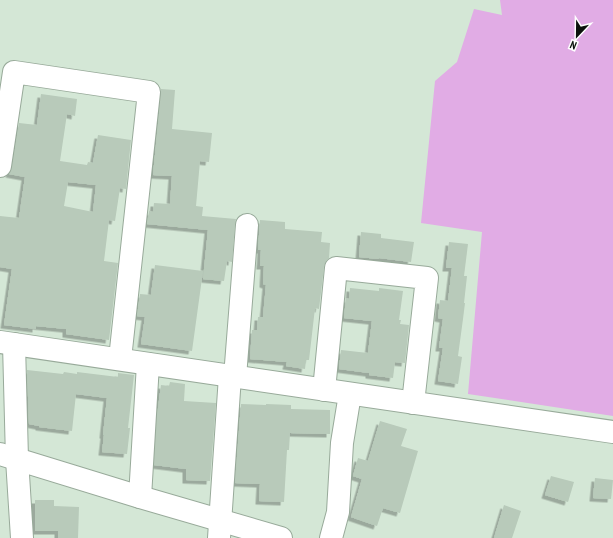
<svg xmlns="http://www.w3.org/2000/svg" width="613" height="538" font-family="'PT Sans Narrow',sans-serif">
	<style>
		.green { fill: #e1ace5 }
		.building { fill: #b8caba; fill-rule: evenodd; filter: url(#shadow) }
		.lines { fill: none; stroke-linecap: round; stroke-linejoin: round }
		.minor-casing { stroke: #98aa9a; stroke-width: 24 }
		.minor { stroke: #fff; stroke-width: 22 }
	</style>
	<defs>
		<filter id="shadow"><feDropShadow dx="-3.5" dy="3.5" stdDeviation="0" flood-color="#0004"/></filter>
	</defs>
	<rect width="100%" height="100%" fill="#d4e7d6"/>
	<!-- green -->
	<path class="green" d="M 500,0 L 613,0 L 613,416 L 468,394 L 482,232 L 421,223 L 435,81 L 457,62 L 474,9 L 502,15 Z"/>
	<!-- building -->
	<g class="building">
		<path d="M 161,89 L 175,90 L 172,129 L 212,133 L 209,162 L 200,161 L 196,206 L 203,207 L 202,216 L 236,219 L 235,224 L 232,262 L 227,261 L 224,281 L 203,279 L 208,230 L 147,224 L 149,211 L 153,212 L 154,203 L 170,204 L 172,176 L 153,175 L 161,93 Z"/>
		<path d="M 41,94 L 77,99 L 75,116 L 67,114 L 60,161 L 87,165 L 88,162 L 93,163 L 98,135 L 131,140 L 126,189 L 120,188 L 115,221 L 109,220 L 104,261 L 118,263 L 109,340 L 66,334 L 66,329 L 36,326 L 36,329 L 4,325 L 12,269 L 0,267 L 0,216 L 19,218 L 25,177 L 9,174 L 12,168 L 19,123 L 37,125 ZM 68,182 L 96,185 L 93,212 L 64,206 Z"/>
		<path d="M 260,220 L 285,222 L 285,229 L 322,232 L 321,242 L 330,243 L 329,258 L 326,261 L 324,267 L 319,309 L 315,308 L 309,360 L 306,360 L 305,369 L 286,366 L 287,362 L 250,359 L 252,330 L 257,330 L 258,317 L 263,317 L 266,285 L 263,284 L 264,266 L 260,266 L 261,250 L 258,250 Z"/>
		<path d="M 361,232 L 381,234 L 381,238 L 414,242 L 411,262 L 379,258 L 378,259 L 359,257 Z"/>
		<path d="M 449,242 L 468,244 L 464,276 L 467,276 L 464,303 L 465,303 L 463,319 L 458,356 L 462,357 L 458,384 L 438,381 L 443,348 L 439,348 L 443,319 L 438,318 L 440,300 L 448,301 L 452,268 L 446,268 Z"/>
		<path d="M 155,265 L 203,271 L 192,351 L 141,344 L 145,317 L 137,316 L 140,294 L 151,295 Z"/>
		<path d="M 350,288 L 379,291 L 379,288 L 403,291 L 399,320 L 401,320 L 400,324 L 409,325 L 405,363 L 395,362 L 393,378 L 369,375 L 369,373 L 339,369 L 341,350 L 368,353 L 372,321 L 344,318 L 346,298 L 349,299 Z"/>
		<path d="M 27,370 L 63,374 L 64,372 L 77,374 L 77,372 L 118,377 L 118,373 L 134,375 L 128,428 L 130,428 L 127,454 L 102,452 L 104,435 L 103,435 L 107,398 L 76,394 L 72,431 L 39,427 L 39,426 L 29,424 Z"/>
		<path d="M 170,382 L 185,384 L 184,401 L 216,403 L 210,481 L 186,480 L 186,469 L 154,465 L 157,416 L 161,385 L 169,386 Z"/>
		<path d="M 241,404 L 266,405 L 266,404 L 291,405 L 291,409 L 330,410 L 330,434 L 290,433 L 289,450 L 287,450 L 284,502 L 259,501 L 260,484 L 235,483 Z"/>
		<path d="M 380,421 L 407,429 L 401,446 L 418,451 L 400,513 L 383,508 L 377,526 L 351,517 L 362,479 L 353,476 L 358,458 L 368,461 Z"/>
		<path d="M 551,476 L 574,482 L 568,502 L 545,495 Z"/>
		<path d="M 595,478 L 613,480 L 611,499 L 593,498 Z"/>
		<path d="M 35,500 L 54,500 L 54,506 L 79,507 L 78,538 L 58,538 L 58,531 L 35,531 Z"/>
		<path d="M 504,505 L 521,511 L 512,538 L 494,538 Z"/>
	</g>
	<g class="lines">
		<defs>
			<g id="minor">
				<path d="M 0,166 L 14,72 L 149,92 L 120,359"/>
				<path d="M 0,342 L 613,432"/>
				<path d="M 14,344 L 17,459 L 22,538"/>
				<path d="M 235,377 L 247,225"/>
				<path d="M 324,390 L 336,268 L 427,278 L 413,403"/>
				<path d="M 0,454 L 140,497 L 281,538"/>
				<path d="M 140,497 L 148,364"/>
				<path d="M 219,538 L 230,376"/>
				<path d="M 331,538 L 338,512 L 342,443 L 350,394"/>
			</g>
		</defs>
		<!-- minor casing -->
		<use href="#minor" class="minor-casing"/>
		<!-- minor -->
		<use href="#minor" class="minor"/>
	</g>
	<!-- north arrow -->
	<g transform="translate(577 36) rotate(202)" stroke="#ffffff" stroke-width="3" paint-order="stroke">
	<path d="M0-3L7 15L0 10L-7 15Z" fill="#0b120c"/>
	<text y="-6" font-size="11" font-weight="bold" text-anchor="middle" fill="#0b120c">N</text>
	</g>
</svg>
